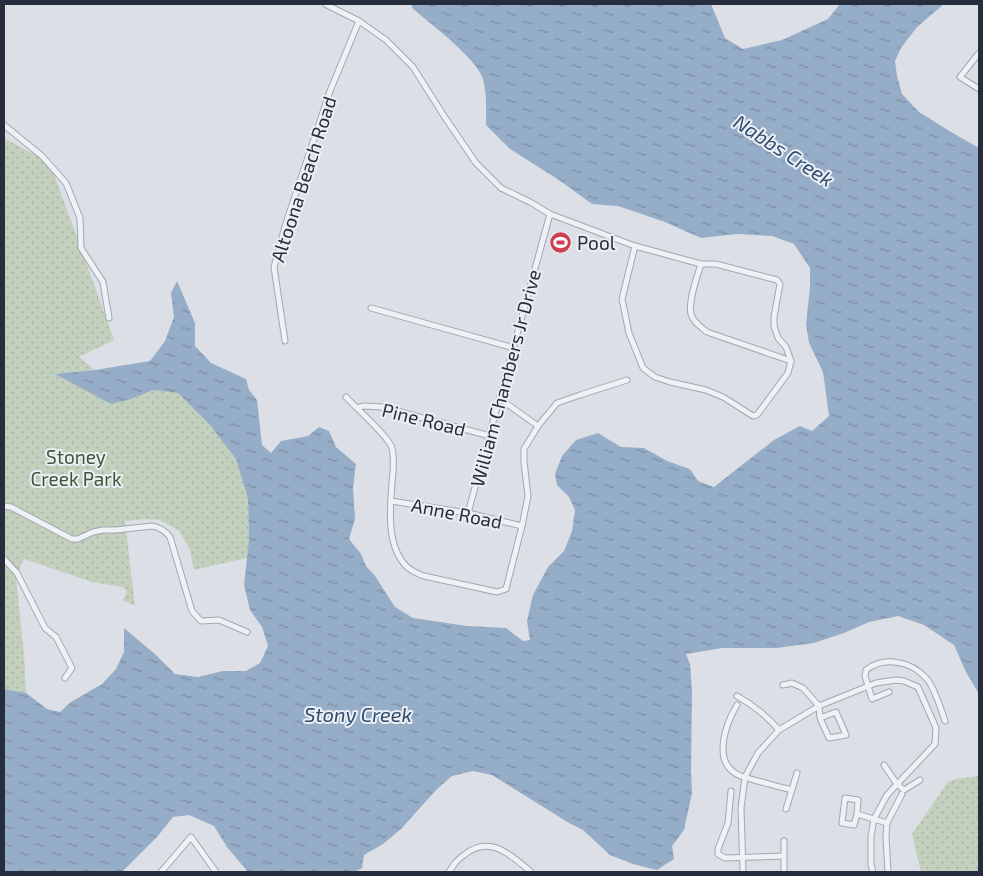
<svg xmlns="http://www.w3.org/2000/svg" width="983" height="876" font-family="'Exo 2',sans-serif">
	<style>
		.park { fill: url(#park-dots) }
		.water { fill: url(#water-ripples) }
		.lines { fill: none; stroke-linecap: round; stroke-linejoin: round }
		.minor-casing { stroke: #a2a7b0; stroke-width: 7 }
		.minor { stroke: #eef1f5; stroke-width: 5 }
		.labels { text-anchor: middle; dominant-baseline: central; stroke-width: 4; stroke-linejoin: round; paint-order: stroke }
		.street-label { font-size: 19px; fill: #262e3d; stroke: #ebeff4 }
		.poi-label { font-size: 19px; fill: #262e3d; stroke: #ebeff4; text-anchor: start }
		.park-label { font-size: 19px; fill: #395833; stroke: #ebeff4 }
		.water-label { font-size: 20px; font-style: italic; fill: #304c70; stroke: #ebeff4 }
	</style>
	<defs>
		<pattern id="park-dots" width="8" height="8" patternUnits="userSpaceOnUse" patternTransform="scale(1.25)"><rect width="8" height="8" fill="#c2d0bd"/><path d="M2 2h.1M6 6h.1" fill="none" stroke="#a7b3a3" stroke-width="1.8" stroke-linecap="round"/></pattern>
		<pattern id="water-ripples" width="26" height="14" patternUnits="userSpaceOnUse" patternTransform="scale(1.25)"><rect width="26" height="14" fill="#96adc7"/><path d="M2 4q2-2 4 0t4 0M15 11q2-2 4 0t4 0" fill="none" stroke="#7a8da3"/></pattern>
	</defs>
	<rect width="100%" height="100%" fill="#dce0e6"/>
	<!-- park -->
	<g class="park">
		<path d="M 4,138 L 50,163 L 114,340 L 79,357 L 95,370 L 56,374 L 131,399 L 153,390 L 178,393 L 210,425 L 236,459 L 248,499 L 249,539 L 247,558 L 194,570 L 190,550 L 179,531 L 160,520 L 145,519 L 125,521 L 135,606 L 123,600 L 127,592 L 123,587 L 92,582 L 24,559 L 19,570 L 15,568 L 24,655 L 26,693 L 4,689 Z"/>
		<path d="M 979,776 L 979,872 L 921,872 L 912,834 L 948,782 L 956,779 Z"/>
	</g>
	<!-- water -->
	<path class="water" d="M 411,4 L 711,4 L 725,38 L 743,49 L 782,40 L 828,19 L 840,4 L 944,4 L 917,27 L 901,48 L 895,61 L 897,76 L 902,94 L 919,112 L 951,132 L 979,148 L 979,694 L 966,672 L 954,645 L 924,625 L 898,616 L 869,622 L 844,633 L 814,643 L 777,648 L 722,648 L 686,654 L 690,664 L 692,691 L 691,771 L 692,793 L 684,830 L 672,846 L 674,859 L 657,870 L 633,864 L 610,855 L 583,830 L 569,823 L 492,775 L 473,771 L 452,776 L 436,790 L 401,829 L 383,844 L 364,855 L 362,868 L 354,872 L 248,872 L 227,847 L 214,826 L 189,815 L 173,817 L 157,837 L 122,872 L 4,872 L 4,689 L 26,693 L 47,709 L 60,712 L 71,702 L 102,684 L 116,669 L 124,652 L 124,628 L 156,655 L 175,674 L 198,677 L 223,671 L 246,671 L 260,663 L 268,646 L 262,627 L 250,610 L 244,585 L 249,539 L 248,499 L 236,459 L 210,425 L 178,393 L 153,390 L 131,399 L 111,404 L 55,374 L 95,370 L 150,361 L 165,341 L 174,317 L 171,293 L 177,281 L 195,323 L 195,346 L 211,363 L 246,379 L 249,390 L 257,400 L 262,445 L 271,453 L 281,441 L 308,436 L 319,427 L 329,431 L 336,447 L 356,464 L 353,488 L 355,519 L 349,539 L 361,554 L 366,566 L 375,576 L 395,607 L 413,618 L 467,626 L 506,628 L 523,641 L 530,640 L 527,621 L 533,595 L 548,567 L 564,551 L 572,531 L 575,510 L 569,497 L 557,485 L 555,474 L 562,456 L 576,440 L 598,433 L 621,447 L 644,448 L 667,461 L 690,469 L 698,481 L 714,487 L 774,440 L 800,426 L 812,431 L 829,416 L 823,372 L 809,343 L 806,324 L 810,288 L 810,268 L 794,244 L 772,236 L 737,234 L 701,238 L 665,222 L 618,206 L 592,204 L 559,180 L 510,149 L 486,125 C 486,110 487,94 483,79 C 477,59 430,23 413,9 Z"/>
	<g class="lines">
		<defs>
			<g id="minor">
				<path d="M 325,4 L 359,21 L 386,40 L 413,67 L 444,116 L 476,163 L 501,188 L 530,202 L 550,214 L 635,246 L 701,264 L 716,264 L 777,280 L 780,284 L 774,317 L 774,326 L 778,338 L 786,347 L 791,361 L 788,373 L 757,415 L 753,416 L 723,397 L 706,390 L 670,382 L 655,377 L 643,368 L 629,333 L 622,299 L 635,246"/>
				<path d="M 979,53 L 960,77 L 979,89"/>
				<path d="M 4,125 L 42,156 L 66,183 L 80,218 L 81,248 L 103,282 L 109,318"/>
				<path d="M 701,264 C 697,277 688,301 691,314 C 693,322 701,327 707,332 L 791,361"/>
				<path d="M 371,308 L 514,348"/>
				<path d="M 285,341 L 274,267 L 286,223 L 330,91 L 359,21"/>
				<path d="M 346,397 C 355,407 389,437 392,448 C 395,460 393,471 392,483 C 390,510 386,546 407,567 C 412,571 418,574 424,576 L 497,592 L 506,589 L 522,526 L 528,496 L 524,462 L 524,449 L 538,426 L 557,403 L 580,395 L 627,380"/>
				<path d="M 500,399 L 538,426"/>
				<path d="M 357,408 L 363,406 L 382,407 L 490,436"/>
				<path d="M 391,501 L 468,513 L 522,526"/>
				<path d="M 4,506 L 11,507 L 72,539 L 78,539 L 93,532 L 103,530 L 116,530 L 152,526 C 160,527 165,531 170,537 L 192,611 L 201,621 L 219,620 L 247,632"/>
				<path d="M 468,513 L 550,214"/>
				<path d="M 4,559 L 17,573 L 45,628 L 56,637 L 72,668 L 65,678"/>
				<path d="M 783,685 L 792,683 L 803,688 L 819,706 L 820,718 L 829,738 L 846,735 L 836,712 L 820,718"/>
				<path d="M 889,692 L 872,699 L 865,676 L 866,670 C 884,656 911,661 926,678 C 934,686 941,709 945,721"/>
				<path d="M 737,696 C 753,705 767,716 779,730"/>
				<path d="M 737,705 C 726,723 713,759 735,773 C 740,777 748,778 754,780 C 766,783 779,787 792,790"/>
				<path d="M 884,765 L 897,784 L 904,790 L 920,780"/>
				<path d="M 731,791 L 728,823 L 718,849 L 718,854 L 725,858 L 784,856"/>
				<path d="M 786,809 L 797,773"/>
				<path d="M 857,814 L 858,800 L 845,798 L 842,823 L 854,825 L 857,814 L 887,823 L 886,837 L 888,872"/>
				<path d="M 887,823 L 902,794"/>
				<path d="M 161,872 L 191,837 L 216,872"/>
				<path d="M 449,872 C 451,869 453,866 455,863 C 458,860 461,857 464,855 C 490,834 511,855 531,872"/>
				<path d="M 743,872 L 741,808 L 745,777 L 758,753 L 779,730 L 819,706 L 876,683 L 896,680 L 904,681 L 918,687 L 936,728 L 935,744 L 887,795 L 874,819 L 871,836 L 871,865 L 873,872"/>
				<path d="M 784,872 L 784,841"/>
			</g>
		</defs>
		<!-- minor casing -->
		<use href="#minor" class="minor-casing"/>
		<!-- minor -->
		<use href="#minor" class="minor"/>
	</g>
	<!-- icons -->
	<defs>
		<symbol id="stadium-disc" viewBox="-11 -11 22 22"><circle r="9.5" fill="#cf3d51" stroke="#ebeff4"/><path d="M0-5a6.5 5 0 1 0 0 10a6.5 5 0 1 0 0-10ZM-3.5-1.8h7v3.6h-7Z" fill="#fff"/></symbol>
	</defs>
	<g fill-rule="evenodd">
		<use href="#stadium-disc" x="548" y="230" width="25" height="25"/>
	</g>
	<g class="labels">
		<!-- street labels -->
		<g class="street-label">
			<text transform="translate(303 179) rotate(-72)">Altoona Beach Road</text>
			<text transform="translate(505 378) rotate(-75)">William Chambers Jr Drive</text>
			<text transform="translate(424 419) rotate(14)">Pine Road</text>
			<text transform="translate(457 513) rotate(11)">Anne Road</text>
		</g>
		<!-- poi labels -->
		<g class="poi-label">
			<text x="577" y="242">Pool</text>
		</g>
		<!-- park labels -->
		<g class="park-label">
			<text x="76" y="456">Stoney<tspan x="76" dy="22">Creek Park</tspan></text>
		</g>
		<!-- water labels -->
		<g class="water-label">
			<text transform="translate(784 150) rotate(33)">Nabbs Creek</text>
			<text x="358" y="714">Stony Creek</text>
		</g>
	</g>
	<!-- border -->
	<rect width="983" height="876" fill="none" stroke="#262e3d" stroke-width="10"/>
</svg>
